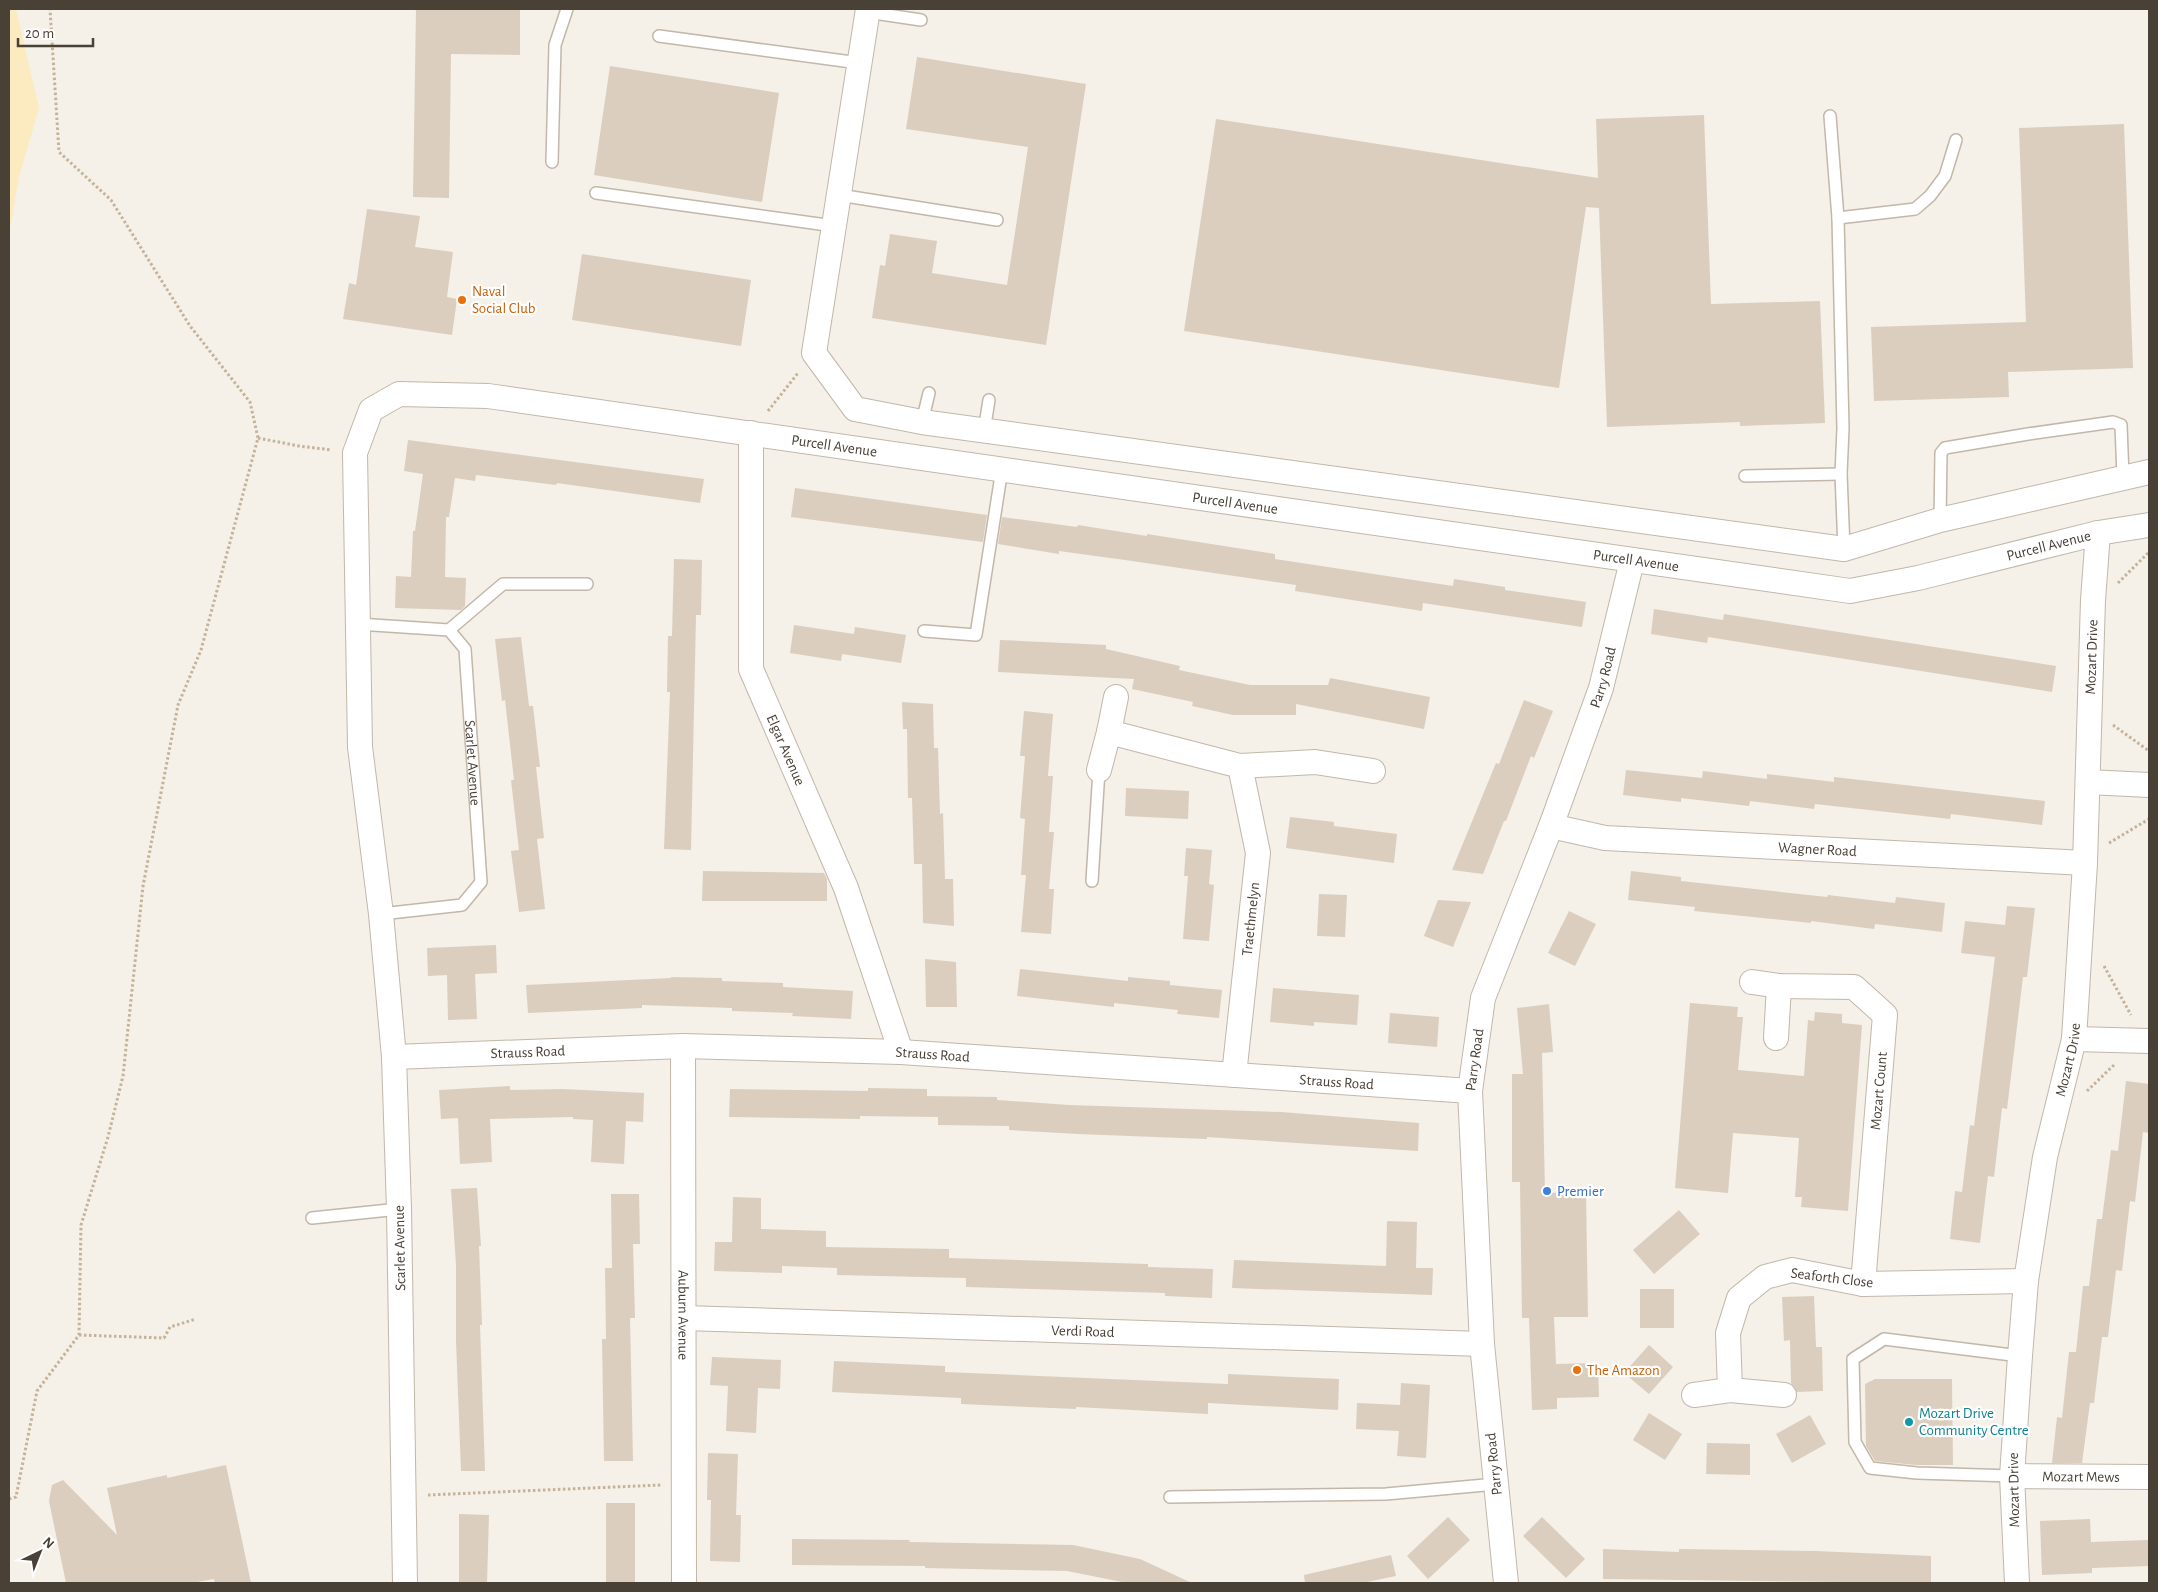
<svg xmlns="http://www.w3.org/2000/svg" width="2158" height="1592" font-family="'Alegreya Sans',sans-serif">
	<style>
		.sand { fill: #fcebc1 }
		.building { fill: #dbcebf }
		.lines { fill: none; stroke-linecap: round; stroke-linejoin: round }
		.service-casing { stroke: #c2b7a9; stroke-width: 14 }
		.minor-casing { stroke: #c2b7a9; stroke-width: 26 }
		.path { stroke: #c5b299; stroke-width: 3; stroke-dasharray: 2.5 2.5; stroke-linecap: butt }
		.service { stroke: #fff; stroke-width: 11 }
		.minor { stroke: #fff; stroke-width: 24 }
		.food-dot { fill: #e8710a; stroke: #fff; stroke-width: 2 }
		.shop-dot { fill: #3f7fe0; stroke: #fff; stroke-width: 2 }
		.culture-dot { fill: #0f9aa8; stroke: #fff; stroke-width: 2 }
		.labels { text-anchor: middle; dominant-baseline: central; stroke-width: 4.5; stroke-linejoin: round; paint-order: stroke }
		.food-label { font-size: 15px; fill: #c56008; stroke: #fff; text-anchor: start }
		.street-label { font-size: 15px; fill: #494036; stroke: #fff }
		.shop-label { font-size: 15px; fill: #366cbe; stroke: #fff; text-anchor: start }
		.culture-label { font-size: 15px; fill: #0d838f; stroke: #fff; text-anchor: start }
	</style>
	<rect width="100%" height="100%" fill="#f5f0e8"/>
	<!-- sand -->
	<path class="sand" d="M 9,9 L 16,9 L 39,108 L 19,177 L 9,235 Z"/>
	<!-- building -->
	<g class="building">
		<path d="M 416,9 L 520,9 L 520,55 L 451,54 L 449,198 L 413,197 Z"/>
		<path d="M 917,57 L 1086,84 L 1046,345 L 872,318 L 880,265 L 885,266 L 890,234 L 937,241 L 932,273 L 1007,285 L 1028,147 L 906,129 Z"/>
		<path d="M 610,66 L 779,93 L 762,202 L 594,175 Z"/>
		<path d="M 1704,115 L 1711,304 L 1820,301 L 1825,423 L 1740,426 L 1740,422 L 1607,427 L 1599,208 L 1586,207 L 1559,388 L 1184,331 L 1216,119 L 1598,178 L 1596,119 Z"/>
		<path d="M 2124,124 L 2133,368 L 2008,372 L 2009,397 L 1874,401 L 1871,327 L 2026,322 L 2019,128 Z"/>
		<path d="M 367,209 L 420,216 L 415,247 L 453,252 L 447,297 L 457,299 L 452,335 L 343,319 L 349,283 L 356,285 Z"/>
		<path d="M 582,254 L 751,280 L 741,346 L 572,320 Z"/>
		<path d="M 408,440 L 704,479 L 700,503 L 557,483 L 556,485 L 476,475 L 475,481 L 455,478 L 449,517 L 446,517 L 445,577 L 466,578 L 465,606 L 461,610 L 395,608 L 396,576 L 411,577 L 413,531 L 415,531 L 423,474 L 404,471 Z"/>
		<path d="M 795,488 L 987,515 L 983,542 L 791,517 Z"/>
		<path d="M 1002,517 L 1077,527 L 1078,525 L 1147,536 L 1147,534 L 1275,554 L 1275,559 L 1453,586 L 1454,579 L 1505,587 L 1505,590 L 1586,602 L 1582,627 L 1423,603 L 1422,611 L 1295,591 L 1296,585 L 1125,560 L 1059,551 L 1059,554 L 998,544 Z"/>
		<path d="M 674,559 L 702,560 L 701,615 L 696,615 L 691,850 L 664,849 L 670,692 L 667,692 L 668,636 L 672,636 Z"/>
		<path d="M 1654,609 L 1723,620 L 1724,614 L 2056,666 L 2052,692 L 1708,637 L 1707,643 L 1651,634 Z"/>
		<path d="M 794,625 L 854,634 L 855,627 L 906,635 L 901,663 L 842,654 L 841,661 L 790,653 Z"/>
		<path d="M 521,637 L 529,706 L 533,706 L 540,767 L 536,767 L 544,838 L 537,839 L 545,909 L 519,912 L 511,851 L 519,850 L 511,780 L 514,780 L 505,700 L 502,701 L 495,639 Z"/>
		<path d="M 1000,640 L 1106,645 L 1106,649 L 1180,666 L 1179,670 L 1250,685 L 1328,685 L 1330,678 L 1430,697 L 1424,729 L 1296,704 L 1296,715 L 1233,715 L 1192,706 L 1193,702 L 1132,689 L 1134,679 L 998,672 Z"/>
		<path d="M 1524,700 L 1553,711 L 1534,758 L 1531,756 L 1506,821 L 1504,821 L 1483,874 L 1452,870 L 1496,763 L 1499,764 Z"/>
		<path d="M 902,702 L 933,704 L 934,748 L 938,748 L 940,814 L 943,813 L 945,879 L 953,879 L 954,926 L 923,923 L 922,864 L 914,864 L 912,798 L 908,798 L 907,729 L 903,729 Z"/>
		<path d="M 1024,711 L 1053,714 L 1048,776 L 1053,776 L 1049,832 L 1054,832 L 1049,889 L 1054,889 L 1051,934 L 1021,932 L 1026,875 L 1021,875 L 1025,819 L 1020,818 L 1025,756 L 1020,756 Z"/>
		<path d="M 1626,770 L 1702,778 L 1703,771 L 1767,779 L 1767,774 L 1834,782 L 1834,777 L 2045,801 L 2042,825 L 1951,814 L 1950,819 L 1815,804 L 1814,809 L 1750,801 L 1749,806 L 1681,798 L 1681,802 L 1623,795 Z"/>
		<path d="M 1126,788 L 1189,791 L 1188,819 L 1125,816 Z"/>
		<path d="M 1290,817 L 1334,822 L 1334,826 L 1397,834 L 1394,863 L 1286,848 Z"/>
		<path d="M 1186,848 L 1212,850 L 1209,884 L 1214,885 L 1209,941 L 1183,939 L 1188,876 L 1184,876 Z"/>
		<path d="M 703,871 L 824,873 L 827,879 L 827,901 L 702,901 Z"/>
		<path d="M 1631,871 L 1681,877 L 1681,881 L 1827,897 L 1828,895 L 1895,903 L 1896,897 L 1945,903 L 1942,932 L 1875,924 L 1874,929 L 1811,921 L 1811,923 L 1694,911 L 1695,907 L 1628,900 Z"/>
		<path d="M 1319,894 L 1347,895 L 1345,937 L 1317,936 Z"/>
		<path d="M 1438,900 L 1471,902 L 1453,947 L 1424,936 Z"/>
		<path d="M 2007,906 L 2035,908 L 2027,977 L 2023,977 L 2007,1109 L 2002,1108 L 1994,1177 L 1988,1176 L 1980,1243 L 1950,1239 L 1955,1191 L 1962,1192 L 1970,1125 L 1974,1126 L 1995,957 L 1961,953 L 1965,921 L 2005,925 Z"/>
		<path d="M 1569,911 L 1596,924 L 1575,966 L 1548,953 Z"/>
		<path d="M 496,945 L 497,973 L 475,974 L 477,1019 L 448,1020 L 447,975 L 428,976 L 427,948 Z"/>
		<path d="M 925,959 L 956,962 L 957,1007 L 926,1007 Z"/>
		<path d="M 1020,969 L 1128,981 L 1128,977 L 1170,981 L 1170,985 L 1222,990 L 1219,1018 L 1177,1014 L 1178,1010 L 1114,1003 L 1114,1007 L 1017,996 Z"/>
		<path d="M 671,977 L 722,978 L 722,981 L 783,983 L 783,987 L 853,991 L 851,1019 L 792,1016 L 793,1013 L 732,1011 L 732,1008 L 642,1005 L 642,1008 L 528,1013 L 526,985 L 671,978 Z"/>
		<path d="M 1273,988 L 1359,995 L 1357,1025 L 1314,1022 L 1314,1026 L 1270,1022 Z"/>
		<path d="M 1690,1003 L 1738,1007 L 1737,1017 L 1743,1017 L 1738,1070 L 1804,1076 L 1808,1020 L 1814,1021 L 1815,1012 L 1842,1014 L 1842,1023 L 1862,1025 L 1848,1211 L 1801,1207 L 1802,1197 L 1795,1197 L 1799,1138 L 1733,1133 L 1728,1193 L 1675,1188 Z"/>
		<path d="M 1549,1004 L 1553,1052 L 1542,1053 L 1545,1193 L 1586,1192 L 1588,1317 L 1554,1317 L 1556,1364 L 1598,1363 L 1599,1397 L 1557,1398 L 1557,1409 L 1532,1410 L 1529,1318 L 1522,1318 L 1520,1182 L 1512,1182 L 1512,1074 L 1523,1074 L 1517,1008 Z"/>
		<path d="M 1390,1013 L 1439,1017 L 1437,1047 L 1388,1043 Z"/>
		<path d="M 2126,1081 L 2149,1084 L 2149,1133 L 2143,1132 L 2135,1202 L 2130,1201 L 2122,1271 L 2116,1270 L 2108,1337 L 2102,1337 L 2094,1403 L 2090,1403 L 2082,1463 L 2052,1463 L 2057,1417 L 2062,1418 L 2069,1352 L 2076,1352 L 2083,1286 L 2089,1286 L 2097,1219 L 2102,1219 L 2111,1150 L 2118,1151 Z"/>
		<path d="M 510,1086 L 510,1090 L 563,1089 L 644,1093 L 643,1122 L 626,1121 L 624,1164 L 591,1162 L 593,1120 L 573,1119 L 573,1117 L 490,1119 L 492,1162 L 460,1164 L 458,1118 L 441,1119 L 439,1090 Z"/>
		<path d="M 868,1088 L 927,1089 L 927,1096 L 997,1097 L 997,1100 L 1069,1105 L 1281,1112 L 1419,1123 L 1418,1151 L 1207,1137 L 1207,1139 L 1078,1134 L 1009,1130 L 1009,1126 L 938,1125 L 938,1117 L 860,1116 L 860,1119 L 729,1117 L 730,1089 L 868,1091 Z"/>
		<path d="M 477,1188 L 481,1246 L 479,1246 L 482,1325 L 480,1325 L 485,1471 L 461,1471 L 456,1341 L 456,1265 L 451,1189 Z"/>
		<path d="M 611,1194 L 639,1194 L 640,1244 L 633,1244 L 635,1318 L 630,1318 L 633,1461 L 604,1461 L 602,1339 L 606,1339 L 605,1268 L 612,1268 Z"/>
		<path d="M 733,1197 L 761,1198 L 761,1229 L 826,1231 L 826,1247 L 949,1249 L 949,1258 L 1148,1264 L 1148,1267 L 1213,1269 L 1212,1298 L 1165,1296 L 1165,1293 L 966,1287 L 966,1278 L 837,1275 L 837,1268 L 782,1266 L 782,1273 L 714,1271 L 715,1242 L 732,1242 Z"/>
		<path d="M 1679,1210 L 1700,1234 L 1654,1274 L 1633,1250 Z"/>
		<path d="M 1387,1221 L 1417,1222 L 1416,1268 L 1433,1268 L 1432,1295 L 1232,1288 L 1234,1260 L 1386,1266 Z"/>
		<rect x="1640" y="1289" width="34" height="39"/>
		<path d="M 1814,1296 L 1816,1347 L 1822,1347 L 1823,1391 L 1797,1392 L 1791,1383 L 1790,1340 L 1784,1341 L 1782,1297 Z"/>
		<path d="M 1649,1345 L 1673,1367 L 1649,1394 L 1624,1373 Z"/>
		<path d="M 712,1357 L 781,1360 L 780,1389 L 758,1388 L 756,1433 L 726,1431 L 728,1386 L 710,1385 Z"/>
		<path d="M 834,1361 L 945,1366 L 945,1372 L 1228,1384 L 1228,1374 L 1339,1379 L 1338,1410 L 1208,1403 L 1208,1414 L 1076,1407 L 1076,1409 L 961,1404 L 961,1398 L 832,1392 Z"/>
		<path d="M 1875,1379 L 1952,1379 L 1953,1465 L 1916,1465 L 1875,1461 L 1866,1446 L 1865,1384 Z"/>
		<path d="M 1401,1383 L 1430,1385 L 1426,1458 L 1397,1456 L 1399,1431 L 1356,1429 L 1357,1403 L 1400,1405 Z"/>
		<path d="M 1649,1413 L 1682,1434 L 1665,1460 L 1633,1440 Z"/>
		<path d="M 1810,1415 L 1826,1444 L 1792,1463 L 1776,1434 Z"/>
		<path d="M 1707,1443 L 1750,1444 L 1750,1475 L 1706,1474 Z"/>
		<path d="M 708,1453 L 738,1454 L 736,1515 L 741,1515 L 740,1562 L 710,1561 L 711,1500 L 707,1500 Z"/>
		<path d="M 226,1465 L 251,1583 L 215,1583 L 214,1579 L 192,1583 L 66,1583 L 49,1501 L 52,1485 L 63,1480 L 117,1535 L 107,1488 L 167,1475 L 167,1478 Z"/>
		<rect x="606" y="1503" width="29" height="80"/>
		<path d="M 459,1514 L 489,1515 L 487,1583 L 459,1583 Z"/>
		<path d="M 1448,1517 L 1470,1540 L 1428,1579 L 1407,1556 Z"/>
		<path d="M 1542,1517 L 1585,1559 L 1566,1578 L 1523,1536 Z"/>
		<path d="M 2090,1519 L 2091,1542 L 2149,1540 L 2149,1566 L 2092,1568 L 2092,1573 L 2042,1575 L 2040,1521 Z"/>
		<path d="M 792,1539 L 910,1540 L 909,1542 L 1073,1545 L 1140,1559 L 1192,1583 L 1127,1583 L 1067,1571 L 925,1568 L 925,1566 L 792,1565 Z"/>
		<path d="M 1603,1549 L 1679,1552 L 1679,1549 L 1816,1551 L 1931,1556 L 1931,1583 L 1603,1579 Z"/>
		<path d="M 1391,1555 L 1396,1576 L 1362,1583 L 1305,1583 L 1304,1575 Z"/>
	</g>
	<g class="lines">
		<defs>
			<g id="service">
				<path d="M 867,12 L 921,20"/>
				<path d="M 659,36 L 859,63"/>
				<path d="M 1830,116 L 1838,218 L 1843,428 L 1841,474 L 1844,549"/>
				<path d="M 552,162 L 555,45 L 567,9"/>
				<path d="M 596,193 L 834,226"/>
				<path d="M 839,195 L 997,220"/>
				<path d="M 1838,218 L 1915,209 L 1930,196 L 1945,176 L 1956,140"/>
				<path d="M 922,422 L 929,393"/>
				<path d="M 984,431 L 989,400"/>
				<path d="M 1745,476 L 1841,474"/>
				<path d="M 1940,520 L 1941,453 L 1945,448 L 2028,434 L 2113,422 L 2121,425 L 2123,477"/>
				<path id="s1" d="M 358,624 L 449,630 L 465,649 L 481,882 L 462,905 L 381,914"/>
				<path d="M 449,630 L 503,584 L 587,584"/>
				<path d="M 924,631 L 976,635 L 1002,469"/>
				<path d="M 1092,881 L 1099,770"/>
				<path d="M 312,1218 L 399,1209"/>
				<path d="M 2012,1476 L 1917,1473 L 1870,1468 L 1855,1442 L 1853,1359 L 1884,1339 L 2020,1356"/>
				<path d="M 1170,1497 L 1386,1494 L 1496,1484"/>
			</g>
			<g id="minor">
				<path d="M 868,9 L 814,353 L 855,409 L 922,422 L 1844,549 L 1940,520 L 2149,472"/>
				<path id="s2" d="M 751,433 L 751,669 L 846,888 L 901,1052"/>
				<path d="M 1116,697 L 1109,732 L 1240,766 L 1258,853 L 1234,1075"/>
				<path d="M 1240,766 L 1315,762 L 1373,771"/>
				<path d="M 1099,770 L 1109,732"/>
				<path d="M 2088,782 L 2149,785"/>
				<path id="s3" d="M 1551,826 L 1605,838 L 2085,863"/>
				<path d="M 1752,982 L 1779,986 L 1854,987 L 1885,1015 L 1863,1284"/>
				<path d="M 1776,1038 L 1779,986"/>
				<path d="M 2074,1039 L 2149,1041"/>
				<path id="s4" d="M 683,1046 L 684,1583"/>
				<path id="s5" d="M 394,1057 L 683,1046 L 901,1052 L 1470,1091"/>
				<path id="s6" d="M 684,1318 L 1482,1344"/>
				<path d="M 1730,1390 L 1728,1333 L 1739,1298 L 1765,1277 L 1792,1270 L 1863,1284 L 2026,1281"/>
				<path d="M 1694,1395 L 1730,1390 L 1784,1395"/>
				<path id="s7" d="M 2012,1476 L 2149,1477"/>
				<path id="s8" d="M 405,1583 L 399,1209 L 394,1057 L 381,914 L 360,747 L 355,453 L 371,410 L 399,394 L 488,396 L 1850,591 L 1918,578 L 2098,533 L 2149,525"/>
				<path id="s9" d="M 1506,1583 L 1482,1344 L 1470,1091 L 1483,998 L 1551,826 L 1601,688 L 1632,561"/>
				<path id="s10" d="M 2017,1583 L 2012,1476 L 2020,1356 L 2026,1281 L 2045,1157 L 2074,1039 L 2085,863 L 2093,600 L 2098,533"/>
			</g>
		</defs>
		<!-- service casing -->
		<use href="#service" class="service-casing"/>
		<!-- minor casing -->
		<use href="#minor" class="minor-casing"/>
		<!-- path -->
		<g class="path">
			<path d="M 768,411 L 798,373"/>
			<path d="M 258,438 L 299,446 L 332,450"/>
			<path d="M 2118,583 L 2149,552"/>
			<path d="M 2113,725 L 2149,751"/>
			<path d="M 2109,843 L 2149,819"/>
			<path d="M 2104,966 L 2131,1015"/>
			<path d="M 2087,1091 L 2115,1064"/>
			<path d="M 79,1335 L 164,1338 L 170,1327 L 196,1319"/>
			<path d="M 428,1495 L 661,1485"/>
			<path d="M 9,1499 L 16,1497 L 37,1391 L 79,1335 L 81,1225 L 108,1137 L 123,1076 L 143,886 L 178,705 L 201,650 L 258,438 L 250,402 L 190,326 L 111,200 L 59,152 L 50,9"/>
		</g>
		<!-- service -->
		<use href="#service" class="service"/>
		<!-- minor -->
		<use href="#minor" class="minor"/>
	</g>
	<!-- markers -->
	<g class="food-dot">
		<circle cx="462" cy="300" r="5"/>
		<circle cx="1577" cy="1370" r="5"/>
	</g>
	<circle class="shop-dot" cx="1547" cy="1191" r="5"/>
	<circle class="culture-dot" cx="1909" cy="1422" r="5"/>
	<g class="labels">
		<!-- food labels -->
		<g class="food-label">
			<text x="472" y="291">Naval<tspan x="472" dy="17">Social Club</tspan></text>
			<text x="1587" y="1370">The Amazon</text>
		</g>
		<!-- street labels -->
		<g class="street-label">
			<text stroke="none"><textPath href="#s8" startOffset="1649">Purcell Avenue</textPath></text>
			<text stroke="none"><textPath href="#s8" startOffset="2054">Purcell Avenue</textPath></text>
			<text stroke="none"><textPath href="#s8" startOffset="2879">Purcell Avenue</textPath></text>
			<text stroke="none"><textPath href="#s8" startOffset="2459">Purcell Avenue</textPath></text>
			<text stroke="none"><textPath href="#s10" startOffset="932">Mozart Drive</textPath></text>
			<text stroke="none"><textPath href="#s9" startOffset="930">Parry Road</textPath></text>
			<text stroke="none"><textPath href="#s2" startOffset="324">Elgar Avenue</textPath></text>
			<text stroke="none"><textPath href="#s1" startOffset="230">Scarlet Avenue</textPath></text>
			<text stroke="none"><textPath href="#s3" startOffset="268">Wagner Road</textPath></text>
			<text transform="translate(1251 919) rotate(-84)">Traethmelyn</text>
			<text stroke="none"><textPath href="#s5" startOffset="134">Strauss Road</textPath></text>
			<text stroke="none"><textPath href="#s5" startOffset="539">Strauss Road</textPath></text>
			<text stroke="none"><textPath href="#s9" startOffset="525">Parry Road</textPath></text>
			<text stroke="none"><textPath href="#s10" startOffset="528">Mozart Drive</textPath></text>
			<text stroke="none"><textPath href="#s5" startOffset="944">Strauss Road</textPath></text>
			<text transform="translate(1879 1091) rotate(-85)">Mozart Count</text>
			<text transform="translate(400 1248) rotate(-91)">Scarlet Avenue</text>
			<text transform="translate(1832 1278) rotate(7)">Seaforth Close</text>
			<text stroke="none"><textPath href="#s4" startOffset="269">Auburn Avenue</textPath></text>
			<text stroke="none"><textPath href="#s6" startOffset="399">Verdi Road</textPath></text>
			<text transform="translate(1494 1464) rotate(-96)">Parry Road</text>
			<text stroke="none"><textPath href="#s7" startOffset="69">Mozart Mews</textPath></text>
			<text transform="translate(2014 1490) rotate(-91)">Mozart Drive</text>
		</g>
		<!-- shop labels -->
		<g class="shop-label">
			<text x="1557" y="1191">Premier</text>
		</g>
		<!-- culture labels -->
		<g class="culture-label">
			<text x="1919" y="1413">Mozart Drive<tspan x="1919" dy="17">Community Centre</tspan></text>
		</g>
	</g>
	<!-- border -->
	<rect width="2158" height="1592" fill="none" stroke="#494036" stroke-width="20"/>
	<!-- north arrow -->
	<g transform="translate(40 1552) rotate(43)" stroke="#ffffff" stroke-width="4" paint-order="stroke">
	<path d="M0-4L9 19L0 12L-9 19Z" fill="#494036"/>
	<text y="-8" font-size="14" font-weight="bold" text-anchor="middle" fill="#494036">N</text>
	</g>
	<!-- scale -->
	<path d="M18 38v8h75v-8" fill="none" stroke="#494036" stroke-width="2.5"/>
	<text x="25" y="38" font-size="15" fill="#494036" stroke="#ffffff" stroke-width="4" paint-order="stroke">20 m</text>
</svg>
